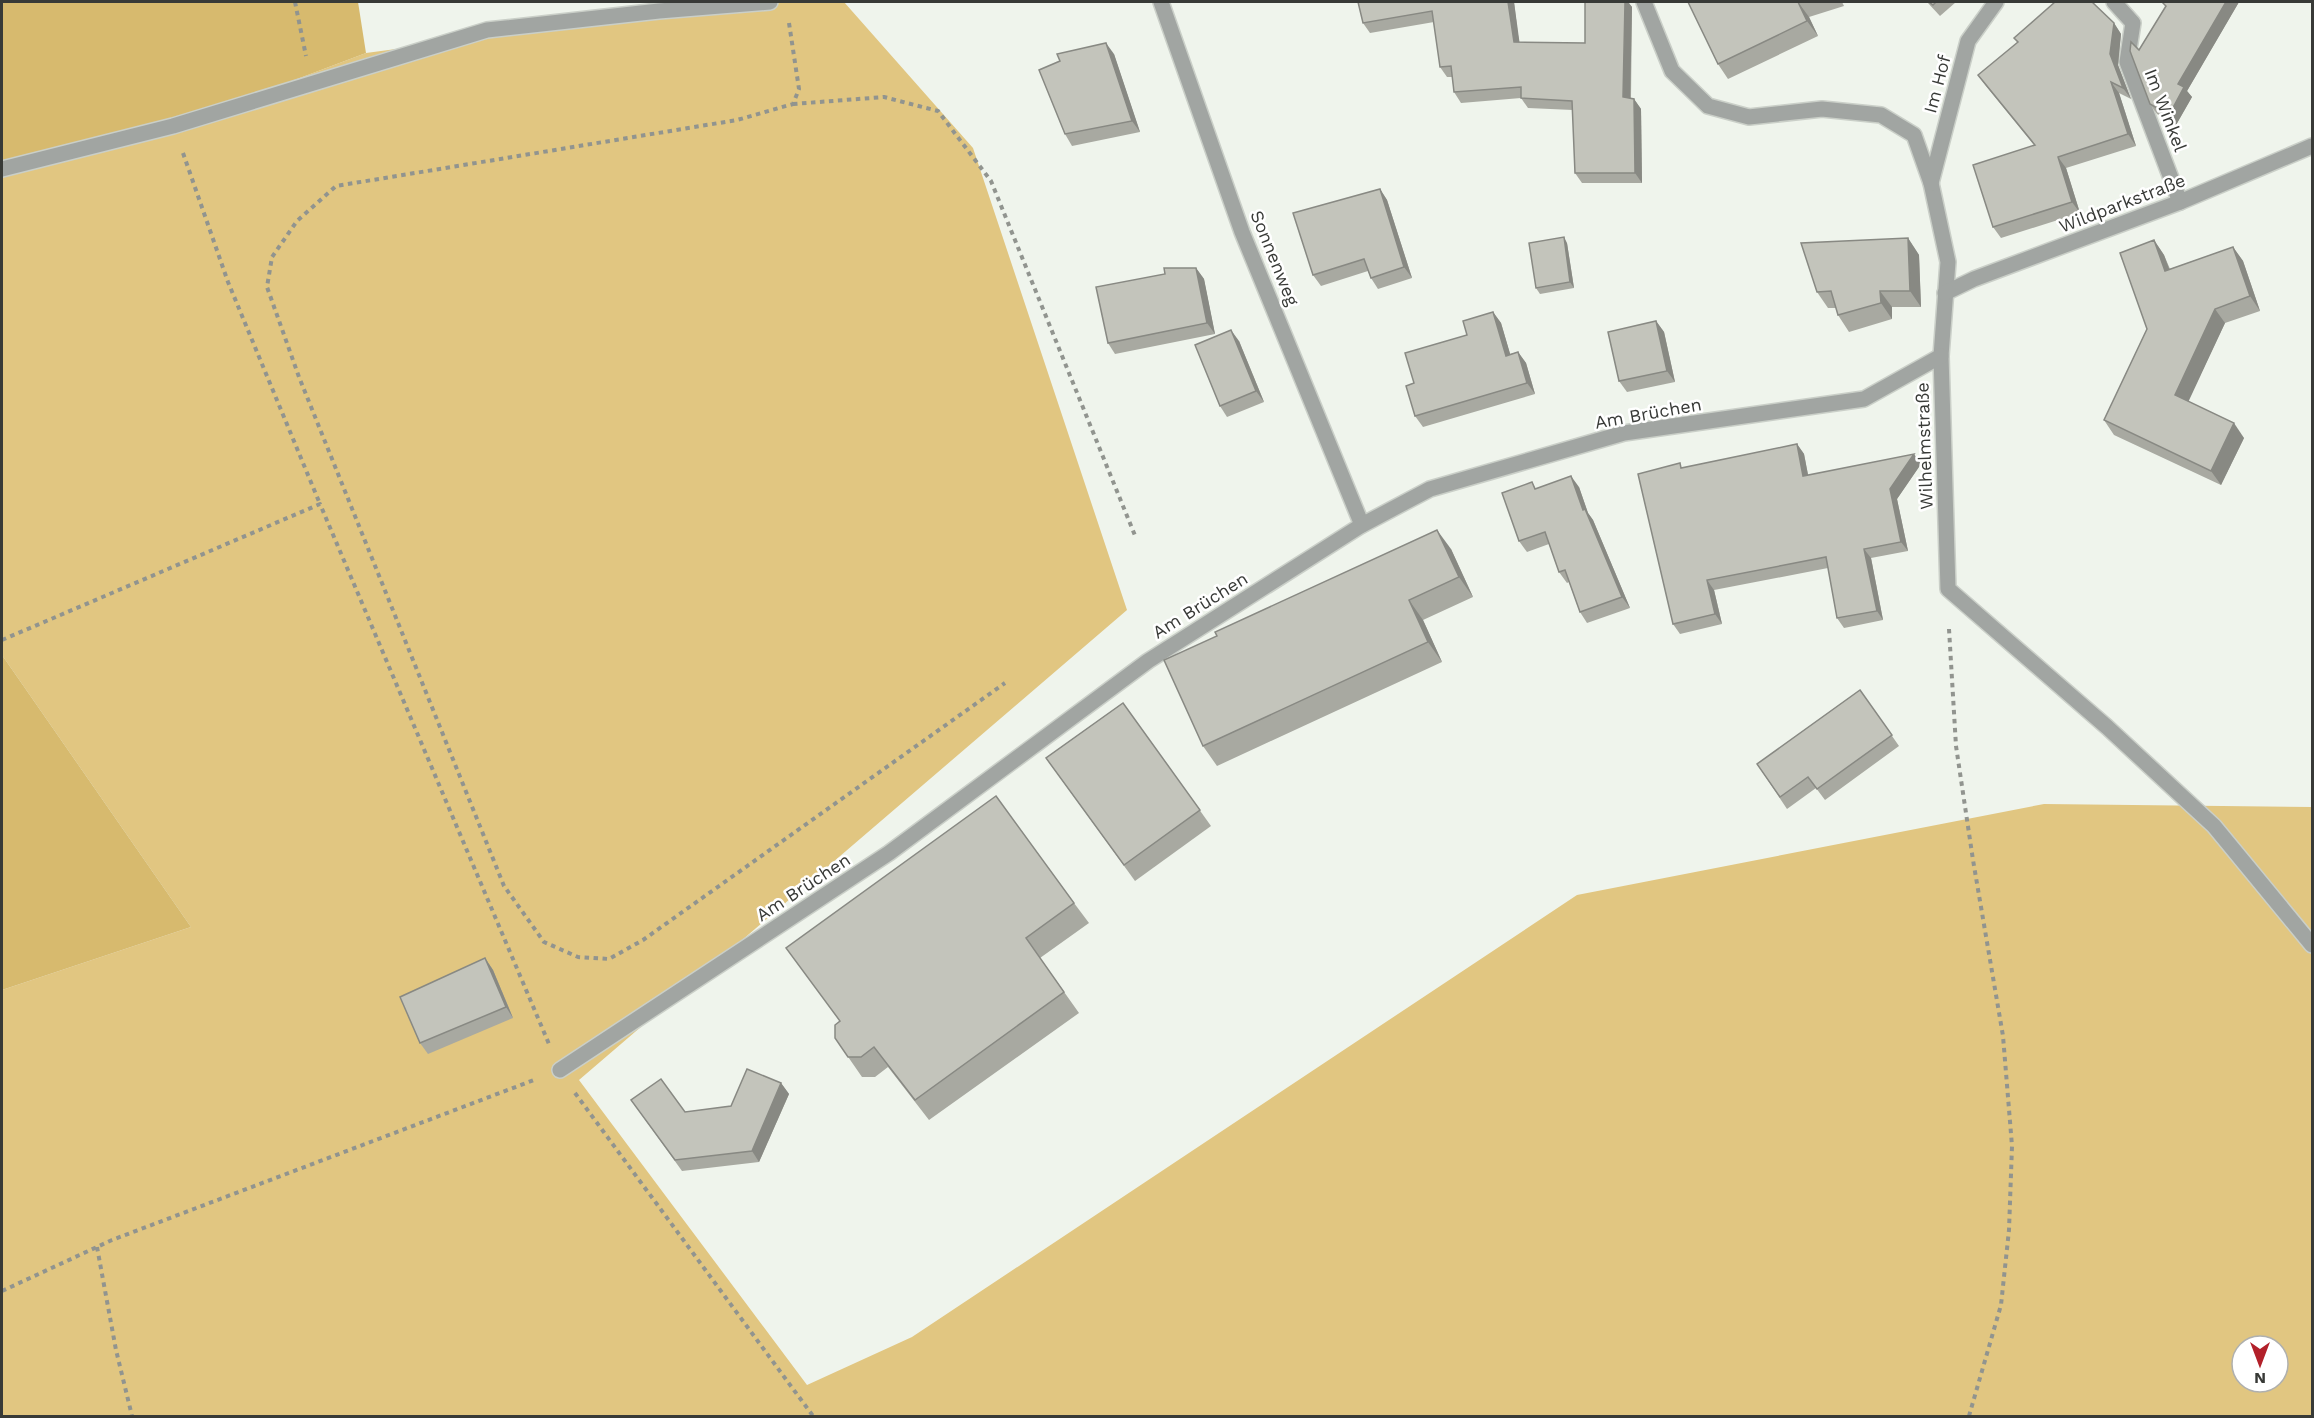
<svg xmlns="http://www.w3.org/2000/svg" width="2314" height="1418" font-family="'Work Sans',sans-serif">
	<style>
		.green { fill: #e1c681; fill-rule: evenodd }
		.forest { fill: #d7ba6e }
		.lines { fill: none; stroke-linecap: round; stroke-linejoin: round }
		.minor-casing { stroke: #cacfc8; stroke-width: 18 }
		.path { stroke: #91948f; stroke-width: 4; stroke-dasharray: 4.5 4.5; stroke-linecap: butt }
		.minor { stroke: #a1a5a2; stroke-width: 15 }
		.wall { fill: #a8a9a1 }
		.shaded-wall { fill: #888983 }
		.building { fill: #c3c4bb; stroke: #888983; stroke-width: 1.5 }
		.labels { text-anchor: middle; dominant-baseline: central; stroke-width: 5; stroke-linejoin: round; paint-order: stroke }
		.street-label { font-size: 18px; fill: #383a37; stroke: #fff }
	</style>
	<rect width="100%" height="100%" fill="#eff4ec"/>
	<!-- green -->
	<path class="green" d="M 748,2 L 844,2 L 973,148 L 1127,610 L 579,1080 L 807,1385 L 912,1337 L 1577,895 L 2044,804 L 2312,807 L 2312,1416 L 2,1416 L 2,990 L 191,927 L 2,655 L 2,162 L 173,126 L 366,53 ZM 2242,1346 L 2278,1346 L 2278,1382 L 2242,1382 Z"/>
	<!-- forest -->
	<g class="forest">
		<path d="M 2,2 L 358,2 L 366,53 L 173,126 L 2,162 Z"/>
		<path d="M 2,655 L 191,927 L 2,990 Z"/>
	</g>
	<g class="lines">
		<defs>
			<g id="minor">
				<path d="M 1161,2 L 1242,232 L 1362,525"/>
				<path d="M 1644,2 L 1672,71 L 1708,106 L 1749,117 L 1822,109 L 1881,115 L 1914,135 L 1931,183 L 1948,262 L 1941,356 L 1948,589 L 2107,727 L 2214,826 L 2312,945"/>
				<path d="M 2114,2 L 2133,23 L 2127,62 L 2180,202"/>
				<path d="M 2,169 L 173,126 L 487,30 L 659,11 L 770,2"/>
				<path d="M 1931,183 L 1968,41 L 1996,2"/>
				<path d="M 1945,293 L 1974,279 L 2180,202 L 2312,146"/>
				<path d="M 560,1070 L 889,853 L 1148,661 L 1362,525 L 1430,489 L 1624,433 L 1864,399 L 1941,356"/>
			</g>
		</defs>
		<!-- minor casing -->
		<use href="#minor" class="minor-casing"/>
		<!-- path -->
		<g class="path">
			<path d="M 295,2 L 306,56"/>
			<path d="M 789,23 L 799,89 L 793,104 L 737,120 L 336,186 L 297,221 L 272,257 L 267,287 L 299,377 L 504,886 L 544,942 L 578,957 L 609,959 L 643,940 L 1005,683"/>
			<path d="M 793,104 L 884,97 L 938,111 L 991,181 L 1136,538"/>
			<path d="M 183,153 L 228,282 L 320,504"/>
			<path d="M 1949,629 L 1956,746 L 1973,860 L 2003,1036 L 2012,1146 L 2009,1230 L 2001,1305 L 1969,1416"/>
			<path d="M 2,640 L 320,504 L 549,1044"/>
			<path d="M 575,1093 L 813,1416"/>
			<path d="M 97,1247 L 116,1350 L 132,1416"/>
			<path d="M 2,1291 L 112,1240 L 534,1080"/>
		</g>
		<!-- minor -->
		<use href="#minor" class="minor"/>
	</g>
	<!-- wall -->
	<g class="wall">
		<path d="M 1358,2 L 1514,2 L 1519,43 L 1585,43 L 1585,2 L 1628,2 L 1632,7 L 1631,98 L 1634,99 L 1641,109 L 1642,183 L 1582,183 L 1575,173 L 1573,110 L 1528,108 L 1521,98 L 1461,103 L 1454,92 L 1452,77 L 1447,77 L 1440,67 L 1434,22 L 1370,33 L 1363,23 Z"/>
		<path d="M 1688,2 L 1842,2 L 1844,6 L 1809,17 L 1818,36 L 1728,79 L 1718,64 Z"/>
		<path d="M 1927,2 L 1956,2 L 1940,16 Z"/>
		<path d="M 2162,2 L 2239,2 L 2187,91 L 2192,97 L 2176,125 L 2157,114 L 2150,104 L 2139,50 L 2166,7 Z"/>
		<path d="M 2114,23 L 2121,34 L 2118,65 L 2131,99 L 2119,93 L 2136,146 L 2066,168 L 2080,213 L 2001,238 L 1993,227 L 2034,145 L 1986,86 L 1978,75 L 2018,43 L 2014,38 Z"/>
		<path d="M 1114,54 L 1140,132 L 1072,146 L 1065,134 Z"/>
		<path d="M 1380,189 L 1387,200 L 1412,278 L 1378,289 L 1371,278 L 1368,271 L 1321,286 L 1313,275 Z"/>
		<path d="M 1908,238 L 1919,255 L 1921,307 L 1892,307 L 1892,319 L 1849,332 L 1838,315 L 1836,308 L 1828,308 L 1817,292 Z"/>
		<path d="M 2154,240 L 2164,255 L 2170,269 L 2233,247 L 2243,261 L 2260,311 L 2225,323 L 2188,401 L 2244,438 L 2221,485 L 2114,435 L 2104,420 L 2147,329 Z"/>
		<path d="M 1567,243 L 1574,288 L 1540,294 L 1536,288 Z"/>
		<path d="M 1196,268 L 1204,279 L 1215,334 L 1115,354 L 1108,343 Z"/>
		<path d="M 1493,312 L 1501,323 L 1510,354 L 1518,352 L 1526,363 L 1535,394 L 1423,427 L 1415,416 L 1414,383 Z"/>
		<path d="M 1656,321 L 1664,332 L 1675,382 L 1627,392 L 1619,381 Z"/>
		<path d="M 1239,341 L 1264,402 L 1227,417 L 1220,406 Z"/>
		<path d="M 1797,444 L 1804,454 L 1808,475 L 1921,464 L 1897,499 L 1908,551 L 1871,558 L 1883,620 L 1844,628 L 1837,618 L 1828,568 L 1714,590 L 1722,624 L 1680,634 L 1673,624 L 1683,468 Z"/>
		<path d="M 1532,482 L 1536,489 L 1579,487 L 1588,513 L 1593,520 L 1630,608 L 1587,623 L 1580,612 L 1569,582 L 1567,583 L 1559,572 L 1549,544 L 1527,552 L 1519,541 Z"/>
		<path d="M 1451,549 L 1473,597 L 1423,620 L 1442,662 L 1217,766 L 1203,746 L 1217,636 Z"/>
		<path d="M 1860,690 L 1899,746 L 1825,800 L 1816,788 L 1787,809 L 1757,764 Z"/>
		<path d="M 1123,703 L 1211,826 L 1135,881 L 1046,758 Z"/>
		<path d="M 1074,903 L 1089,923 L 1040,958 L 1079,1013 L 929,1120 L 888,1067 L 875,1077 L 862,1077 L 835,1038 Z"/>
		<path d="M 485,958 L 493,970 L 513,1018 L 428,1054 L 420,1043 Z"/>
		<path d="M 781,1083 L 789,1094 L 759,1162 L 682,1171 L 631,1100 L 685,1112 L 731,1106 Z"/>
	</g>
	<!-- shaded-wall -->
	<g class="shaded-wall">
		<path d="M 1508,2 L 1514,2 L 1521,53 L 1514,42 Z"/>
		<path d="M 1625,2 L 1628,2 L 1632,7 L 1630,107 L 1623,97 Z"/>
		<path d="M 1798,2 L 1809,17 L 1818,36 L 1807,21 Z"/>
		<path d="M 2226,2 L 2239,2 L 2187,91 L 2192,97 L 2176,125 L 2169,115 L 2178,84 Z"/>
		<path d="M 2114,23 L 2121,34 L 2118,65 L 2131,99 L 2123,88 L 2110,54 Z"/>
		<path d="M 1106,43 L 1114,54 L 1140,132 L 1132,121 Z"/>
		<path d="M 2111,82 L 2119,93 L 2136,146 L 2128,134 Z"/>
		<path d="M 1634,99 L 1641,109 L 1642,183 L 1635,173 Z"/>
		<path d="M 2058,157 L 2066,168 L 2080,213 L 2072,202 Z"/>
		<path d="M 1380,189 L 1387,200 L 1412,278 L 1404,267 Z"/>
		<path d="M 1564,237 L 1567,243 L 1574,288 L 1570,282 Z"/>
		<path d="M 1908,238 L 1919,255 L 1921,307 L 1910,291 Z"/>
		<path d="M 2154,240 L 2164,255 L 2175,285 L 2165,271 Z"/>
		<path d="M 2233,247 L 2243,261 L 2260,311 L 2250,296 Z"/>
		<path d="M 1196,268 L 1204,279 L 1215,334 L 1207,323 Z"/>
		<path d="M 1880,291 L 1892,307 L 1892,319 L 1881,303 Z"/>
		<path d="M 2215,309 L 2225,323 L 2185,409 L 2175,395 Z"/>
		<path d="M 1493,312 L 1501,323 L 1514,367 L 1506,356 Z"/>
		<path d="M 1656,321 L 1664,332 L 1675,382 L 1667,371 Z"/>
		<path d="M 1231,330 L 1239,341 L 1264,402 L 1256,391 Z"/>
		<path d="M 1518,352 L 1526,363 L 1535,394 L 1527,383 Z"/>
		<path d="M 2234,423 L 2244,438 L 2221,485 L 2211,471 Z"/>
		<path d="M 1797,444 L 1804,454 L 1810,485 L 1803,476 Z"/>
		<path d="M 1914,454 L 1921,464 L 1897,499 L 1908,551 L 1901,542 L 1890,489 Z"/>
		<path d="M 1571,476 L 1579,487 L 1588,513 L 1593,520 L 1630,608 L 1622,597 L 1583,510 Z"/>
		<path d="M 1437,530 L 1451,549 L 1473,597 L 1459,577 Z"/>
		<path d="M 1864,549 L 1871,558 L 1883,620 L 1877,611 Z"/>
		<path d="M 1707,580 L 1714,590 L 1722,624 L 1715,614 Z"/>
		<path d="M 1409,600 L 1423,620 L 1442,662 L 1428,642 Z"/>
		<path d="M 485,958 L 493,970 L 513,1018 L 506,1007 Z"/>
		<path d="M 781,1083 L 789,1094 L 759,1162 L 752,1151 Z"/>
	</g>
	<!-- building -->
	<g class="building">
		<path d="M 1358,2 L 1508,2 L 1514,42 L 1585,43 L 1585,2 L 1625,2 L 1623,97 L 1634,99 L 1635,173 L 1575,173 L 1572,101 L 1521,98 L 1521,87 L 1454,92 L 1451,66 L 1440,67 L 1432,11 L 1363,23 Z"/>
		<path d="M 1688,2 L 1801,2 L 1798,2 L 1807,21 L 1718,64 Z"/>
		<path d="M 1929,2 L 1936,2 L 1933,5 Z"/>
		<path d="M 2055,2 L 2092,2 L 2114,23 L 2110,54 L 2123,88 L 2111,82 L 2128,134 L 2058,157 L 2072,202 L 1993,227 L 1973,165 L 2035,145 L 1978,75 L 2018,42 L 2014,38 Z"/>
		<path d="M 2162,2 L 2226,2 L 2178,84 L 2184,87 L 2169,115 L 2150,104 L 2130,51 L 2131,42 L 2139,50 L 2166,6 Z"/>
		<path d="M 1106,43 L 1132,121 L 1065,134 L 1039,70 L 1060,61 L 1057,54 Z"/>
		<path d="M 1380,189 L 1404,267 L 1371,278 L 1364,259 L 1313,275 L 1293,213 Z"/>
		<path d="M 1564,237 L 1570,282 L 1536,288 L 1529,243 Z"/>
		<path d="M 1908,238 L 1910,291 L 1880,291 L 1881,303 L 1838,315 L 1831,291 L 1817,292 L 1801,243 Z"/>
		<path d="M 2154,240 L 2165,271 L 2233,247 L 2250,296 L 2215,309 L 2175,395 L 2234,423 L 2211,471 L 2104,420 L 2147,329 L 2120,253 Z"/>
		<path d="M 1164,268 L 1196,268 L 1207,323 L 1108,343 L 1096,287 L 1165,274 Z"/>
		<path d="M 1493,312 L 1506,356 L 1518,352 L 1527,383 L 1415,416 L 1406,386 L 1414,383 L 1405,353 L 1467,335 L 1463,321 Z"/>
		<path d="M 1656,321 L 1667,371 L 1619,381 L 1608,332 Z"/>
		<path d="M 1231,330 L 1256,391 L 1220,406 L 1195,345 Z"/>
		<path d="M 1797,444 L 1803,476 L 1914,454 L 1890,489 L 1901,542 L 1864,549 L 1877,611 L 1837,618 L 1826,557 L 1707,580 L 1715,614 L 1673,624 L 1638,474 L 1680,463 L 1681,468 Z"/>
		<path d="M 1571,476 L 1583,510 L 1585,509 L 1622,597 L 1580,612 L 1565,570 L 1559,572 L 1545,532 L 1519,541 L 1502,493 L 1532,482 L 1535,489 Z"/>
		<path d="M 1437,530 L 1459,577 L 1409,600 L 1428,642 L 1203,746 L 1164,660 L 1217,636 L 1215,632 Z"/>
		<path d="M 1860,690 L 1892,735 L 1817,789 L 1808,777 L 1780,797 L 1757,764 Z"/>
		<path d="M 1123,703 L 1200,810 L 1124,865 L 1046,758 Z"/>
		<path d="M 996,796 L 1074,903 L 1026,938 L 1064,992 L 915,1100 L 874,1047 L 861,1057 L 848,1057 L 835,1038 L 835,1025 L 840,1021 L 786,948 Z"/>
		<path d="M 485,958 L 506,1007 L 420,1043 L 400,997 Z"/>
		<path d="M 747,1069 L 781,1083 L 752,1151 L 675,1160 L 631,1100 L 661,1079 L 685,1112 L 731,1106 Z"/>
	</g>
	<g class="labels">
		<!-- street labels -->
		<g class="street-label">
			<text transform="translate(1937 84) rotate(-75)">Im Hof</text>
			<text transform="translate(2166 110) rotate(69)">Im Winkel</text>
			<text transform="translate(2122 203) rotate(-21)">Wildparkstraße</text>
			<text transform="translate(1275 258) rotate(68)">Sonnenweg</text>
			<text transform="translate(1648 413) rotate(-10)">Am Brüchen</text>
			<text transform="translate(1924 446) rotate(-92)">Wilhelmstraße</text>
			<text transform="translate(1200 605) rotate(-32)">Am Brüchen</text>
			<text transform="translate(803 887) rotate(-33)">Am Brüchen</text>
		</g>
	</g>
	<!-- border -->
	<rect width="2314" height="1418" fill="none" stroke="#383a37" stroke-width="6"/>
	<!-- north arrow -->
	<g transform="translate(2260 1364) rotate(180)"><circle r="28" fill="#ffffff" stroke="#afb0af" stroke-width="1.5"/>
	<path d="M0-4.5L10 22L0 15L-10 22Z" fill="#b2202a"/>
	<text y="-9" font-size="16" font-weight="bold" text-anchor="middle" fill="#383a37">N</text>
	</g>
</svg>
